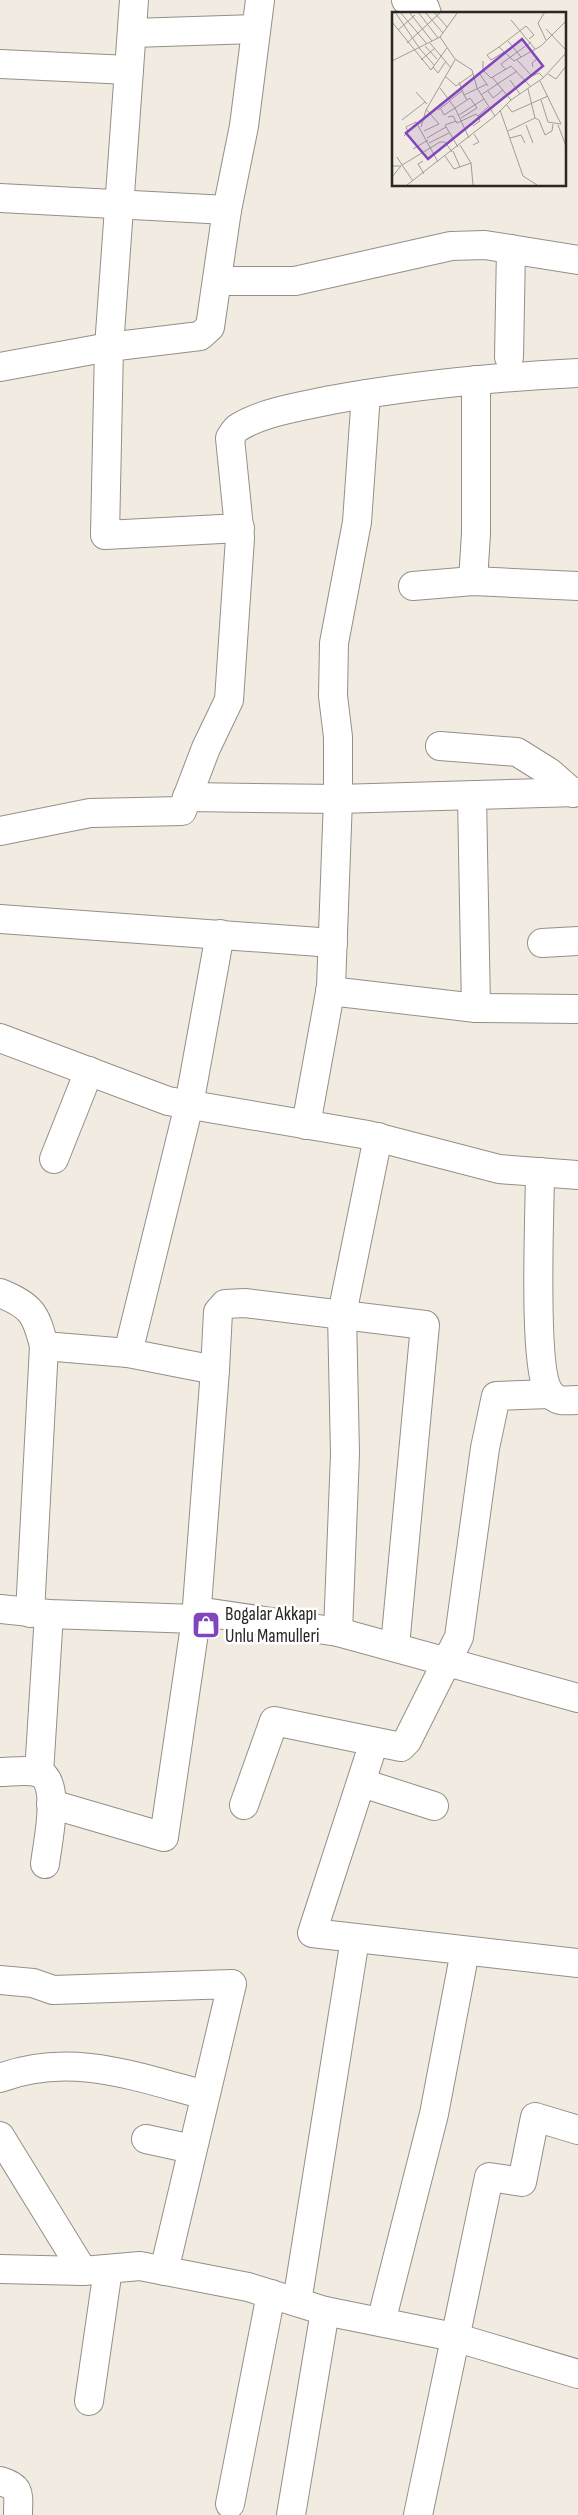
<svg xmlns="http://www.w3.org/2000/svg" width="578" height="2515" font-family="'Sofia Sans Condensed',sans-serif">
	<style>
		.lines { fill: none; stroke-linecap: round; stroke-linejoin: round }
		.minor-casing { stroke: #958f86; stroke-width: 30 }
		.major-casing { stroke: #958f86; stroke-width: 30 }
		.minor { stroke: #fff; stroke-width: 28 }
		.major { stroke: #fff; stroke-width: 28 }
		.labels { text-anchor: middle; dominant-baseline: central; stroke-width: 5; stroke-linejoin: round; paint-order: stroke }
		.poi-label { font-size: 19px; fill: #292723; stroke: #fff; text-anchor: start }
		.inset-road { fill: none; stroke: #a19d95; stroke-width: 1 }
		.view { fill: #8246bc; fill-opacity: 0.15; stroke: #8246bc; stroke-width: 2.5 }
		.inset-edge { fill: none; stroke: #292723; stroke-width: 2.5 }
	</style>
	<rect width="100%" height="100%" fill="#f1ebe1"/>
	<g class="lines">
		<defs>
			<g id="minor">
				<path d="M 134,0 L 109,347 L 105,535 L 240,528"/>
				<path d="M 406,0 L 425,8 L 427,14"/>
				<path d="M 132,33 L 256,29"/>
				<path d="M 0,64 L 129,70"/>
				<path d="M 0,198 L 227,210"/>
				<path d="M 217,281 L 295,281 L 451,246 L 485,245 L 578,260"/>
				<path d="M 509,357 L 511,249"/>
				<path d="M 0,367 L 109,347 L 200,336 L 210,327 L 227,210 L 244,126 L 260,0"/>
				<path d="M 473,581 L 476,533 L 476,380"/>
				<path d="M 413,586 L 473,581 L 578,586"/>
				<path d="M 440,746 L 517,752 L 549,772 L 573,793"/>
				<path d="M 187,797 L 338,799 L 578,792"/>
				<path d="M 0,831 L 90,813 L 182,811 L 206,748 L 229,700 L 240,538 L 230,438 C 233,433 235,429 239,427 C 263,412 303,406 331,400 C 413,385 495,377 578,373"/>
				<path d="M 0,919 L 333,943"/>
				<path d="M 542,943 L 578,941"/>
				<path d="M 330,991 L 476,1008 L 472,797"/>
				<path d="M 476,1008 L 578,1009"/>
				<path d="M 306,1125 L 331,987 L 338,799 L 338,737 L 333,696 L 334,643 L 357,522 L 366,394"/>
				<path d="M 54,1159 L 89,1071"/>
				<path d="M 540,1172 C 540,1209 532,1371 550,1393 C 557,1403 567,1400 578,1400"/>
				<path d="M 0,1293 C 32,1306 36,1314 44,1346 L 128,1353 L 189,1105 L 220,934"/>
				<path d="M 215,1370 L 218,1312 L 225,1304 L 245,1303 L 425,1325 L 395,1646"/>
				<path d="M 0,1609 L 49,1614 L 196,1619 L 215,1370 L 128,1353"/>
				<path d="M 197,1611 L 338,1632 L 578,1698"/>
				<path d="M 30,1613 L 44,1346"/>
				<path d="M 338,1632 L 345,1454 L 342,1314 L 378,1137"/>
				<path d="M 374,1742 L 312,1933 L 578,1963"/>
				<path d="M 0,1772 C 11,1772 29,1769 39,1773 C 62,1781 47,1845 45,1864"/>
				<path d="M 39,1773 L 49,1614"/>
				<path d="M 362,1783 L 434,1806"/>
				<path d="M 51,1804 L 164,1837 L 196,1619"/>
				<path d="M 244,1805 L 274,1721 L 401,1747 L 407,1741 L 459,1637 L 485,1448 L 496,1396 L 550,1394"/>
				<path d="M 0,1980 L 33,1983 L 53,1990 L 232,1984 L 164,2271"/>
				<path d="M 0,2078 C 70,2051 137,2077 205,2095"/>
				<path d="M 0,2136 L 83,2271"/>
				<path d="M 146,2139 L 192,2149"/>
				<path d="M 0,2269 L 83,2271 L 140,2266 L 248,2287 L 325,2311 L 454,2337 L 578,2374"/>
				<path d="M 297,2302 L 355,1939"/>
				<path d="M 381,2322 L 434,2114 L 465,1951"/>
				<path d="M 89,2401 L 108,2269"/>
				<path d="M 0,2481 C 22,2487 18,2495 18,2515"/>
				<path d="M 230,2504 L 271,2294"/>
				<path d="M 291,2515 L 325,2311"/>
				<path d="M 418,2515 L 489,2177 L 522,2182 L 535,2117 L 578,2130"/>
			</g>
			<path id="major" d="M 0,1038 L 168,1101 L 368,1135 L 499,1169 L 578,1175"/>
		</defs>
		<!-- minor casing -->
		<use href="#minor" class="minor-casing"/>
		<!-- major casing -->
		<use href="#major" class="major-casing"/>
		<!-- minor -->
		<use href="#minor" class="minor"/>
		<!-- major -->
		<use href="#major" class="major"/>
	</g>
	<!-- icons -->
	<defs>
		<symbol id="shop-square" viewBox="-11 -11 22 22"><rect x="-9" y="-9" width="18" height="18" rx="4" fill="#8246bc" stroke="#fff"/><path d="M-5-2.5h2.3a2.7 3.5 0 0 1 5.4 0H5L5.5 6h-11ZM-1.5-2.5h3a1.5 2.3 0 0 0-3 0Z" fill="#fff"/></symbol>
	</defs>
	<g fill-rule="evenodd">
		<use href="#shop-square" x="190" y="1609" width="32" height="32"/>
	</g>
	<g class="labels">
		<!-- poi labels -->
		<g class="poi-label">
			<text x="225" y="1614">Bogalar Akkapı<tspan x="225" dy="22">Unlu Mamulleri</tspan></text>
		</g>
	</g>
	<!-- overview -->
	<g transform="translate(392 12)">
		<rect width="174" height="174" fill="#f1ebe1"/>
		<path class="inset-road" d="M 8,0 L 35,32M 17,0 L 40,29M 26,0 L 46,26M 33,0 L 51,21M 42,0 L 55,15M 66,0 L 48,25 L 63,47 L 80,58 L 85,76 L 103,104 L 119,88 L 151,66 L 174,41M 153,0 L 146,11 L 154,28M 0,2 L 3,0 L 28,37M 119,8 L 143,37M 0,10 L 39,58 L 55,36M 154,17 L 174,38M 6,18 L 23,3M 137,27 L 142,23 L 134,14 L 107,35 L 122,49 L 149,34 L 174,9M 116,29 L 129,45M 15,31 L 49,0M 38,31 L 59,56M 33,34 L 45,47M 107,35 L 95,43 L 99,48 L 112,40M 28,37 L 42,53M 140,38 L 145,47 L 140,51 L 141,55M 29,48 L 43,36M 125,48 L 140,64 L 147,61 L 152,66M 0,49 L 48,25M 91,49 L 91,58 L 99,66 L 119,54 L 139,75M 41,55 L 46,61 L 54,49M 114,58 L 109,52 L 139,30M 87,61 L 96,74M 156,62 L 164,67 L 174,54M 54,65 L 64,74 L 81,62M 100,65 L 119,88M 118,68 L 128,82M 148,69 L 169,112 L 156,110 L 149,88M 67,70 L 72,83 L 95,72M 48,76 L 63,96 L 75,88 L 72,83M 96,79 L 101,86 L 111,78M 24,80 L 35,92M 89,83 L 125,59M 57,89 L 70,79M 114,92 L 120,100 L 156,84M 63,96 L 77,126M 49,97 L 52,103 L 63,96M 46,98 L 58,89M 108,98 L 131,164 L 145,173M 67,103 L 92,87M 56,105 L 61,104 L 65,111 L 84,102 L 86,104M 69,106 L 85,96 L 78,86 L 75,88M 143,106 L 147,108 L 153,123 L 160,119 L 161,112M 10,108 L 33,90M 64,109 L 53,113 L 66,135M 134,113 L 141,131M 166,113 L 174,134M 81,114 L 88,109 L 86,104 L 96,95M 29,115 L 34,98 L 63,48M 32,119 L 47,112 L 34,97M 116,119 L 143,106 L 136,77M 12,124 L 16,120 L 14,115 L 24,110 L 46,150M 35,126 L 54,115M 118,126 L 129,123 L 133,131M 37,131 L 57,121M 68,133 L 79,151 L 81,173M 81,133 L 87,130 L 82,122M 21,137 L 36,128M 61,139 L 68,155M 53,144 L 62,157 L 79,151M 5,145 L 10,153 L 48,130 L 53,130 L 60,140M 31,149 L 26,152 L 32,162M 10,153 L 21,169M 0,154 L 9,154 L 0,165M 15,173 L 103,104"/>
		<path class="view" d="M 130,27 L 151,54 L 36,147 L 14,121 Z"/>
		<rect width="174" height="174" class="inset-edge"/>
	</g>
</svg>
